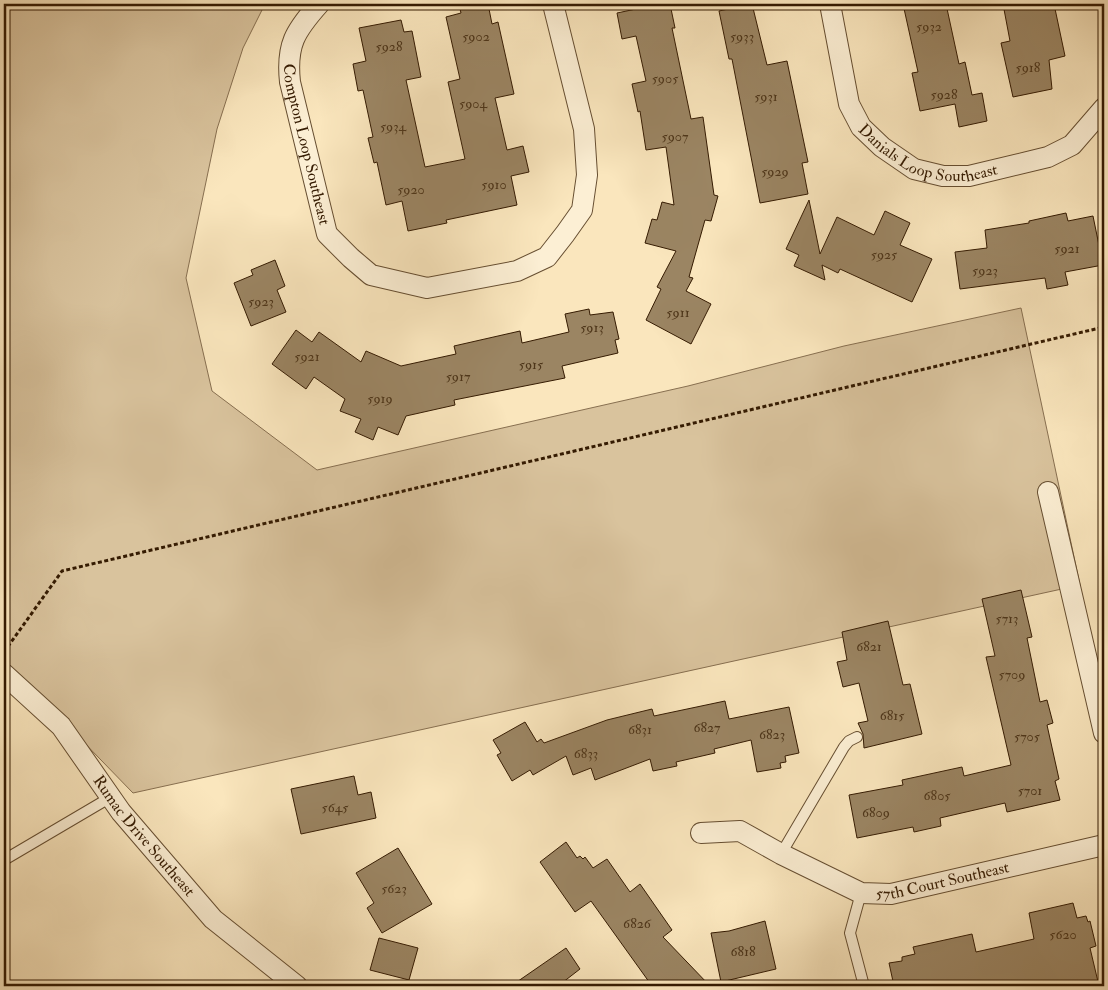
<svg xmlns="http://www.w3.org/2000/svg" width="1108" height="990" font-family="'IM FELL Double Pica',serif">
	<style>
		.green { fill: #d9c39d; stroke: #876f50 }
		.building { fill: #9b8563; stroke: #351b02 }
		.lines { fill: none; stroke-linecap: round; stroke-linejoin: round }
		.lane-casing { stroke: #664e31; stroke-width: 12 }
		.street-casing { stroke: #664e31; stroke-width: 22 }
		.path { stroke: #351b02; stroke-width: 3; stroke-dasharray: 4 2.5; stroke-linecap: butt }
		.lane { stroke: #fcefd4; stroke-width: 10 }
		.street { stroke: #fcefd4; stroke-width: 20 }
		.labels { text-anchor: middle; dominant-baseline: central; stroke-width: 5; stroke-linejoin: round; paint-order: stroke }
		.number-label { font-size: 14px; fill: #4e361a }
		.street-label { font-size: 16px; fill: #351b02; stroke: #fcefd4 }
	</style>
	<rect width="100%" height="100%" fill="#fae6bd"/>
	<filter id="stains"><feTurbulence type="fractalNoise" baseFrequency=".004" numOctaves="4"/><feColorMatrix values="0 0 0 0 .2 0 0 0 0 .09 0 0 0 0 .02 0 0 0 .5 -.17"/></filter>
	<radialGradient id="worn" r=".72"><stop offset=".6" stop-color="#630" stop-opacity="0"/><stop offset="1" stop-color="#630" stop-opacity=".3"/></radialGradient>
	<!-- green -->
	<path class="green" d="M 4,4 L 265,4 L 243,48 L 217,129 L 186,278 L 212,391 L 317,470 L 688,386 L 844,346 L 1021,308 L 1080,585 L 133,793 L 4,660 Z"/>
	<!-- building -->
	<g class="building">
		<path d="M 488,4 L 492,24 L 498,22 L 514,94 L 495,98 L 507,150 L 523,146 L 529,172 L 511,176 L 517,205 L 446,220 L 447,223 L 408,231 L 402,201 L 386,205 L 377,162 L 374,163 L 368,138 L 373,137 L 363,90 L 358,91 L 353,64 L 366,61 L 359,28 L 401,20 L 404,32 L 412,31 L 421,77 L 406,80 L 425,167 L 465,159 L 448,82 L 460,79 L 446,17 L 461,13 L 460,9 Z"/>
		<path d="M 635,4 L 670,4 L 675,28 L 672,28 L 691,119 L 703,117 L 714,195 L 718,196 L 711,221 L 705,220 L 689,277 L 693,278 L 686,291 L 711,304 L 691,344 L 646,320 L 661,289 L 657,287 L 676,251 L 645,243 L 652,219 L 657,220 L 662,202 L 674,205 L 666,147 L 646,150 L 640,111 L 638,112 L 632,84 L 646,81 L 636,36 L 622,39 L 617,13 L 636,9 Z"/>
		<path d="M 752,4 L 767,65 L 787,61 L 808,162 L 802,163 L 808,194 L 760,203 L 732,59 L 729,59 L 719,11 Z"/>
		<path d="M 903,4 L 946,4 L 959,64 L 965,62 L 972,95 L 982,93 L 987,121 L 959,127 L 955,104 L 920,111 L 912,73 L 918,72 Z"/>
		<path d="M 1003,4 L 1054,4 L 1065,56 L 1049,60 L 1052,89 L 1013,97 L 1001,43 L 1010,41 Z"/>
		<path d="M 809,200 L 820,254 L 837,217 L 874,235 L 885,211 L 910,223 L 900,245 L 932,259 L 912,302 L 840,269 L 838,273 L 822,265 L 825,280 L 794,266 L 799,255 L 786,249 Z"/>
		<path d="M 1066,213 L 1068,221 L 1093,216 L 1103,265 L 1065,272 L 1068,285 L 1047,289 L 1045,278 L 960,289 L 955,252 L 987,248 L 985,230 L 1029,223 L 1029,221 Z"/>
		<path d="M 275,260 L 285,286 L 277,290 L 286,312 L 251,326 L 234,283 L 253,275 L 251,270 Z"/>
		<path d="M 589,309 L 590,315 L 613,312 L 619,339 L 615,340 L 618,353 L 562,366 L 565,378 L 454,400 L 455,405 L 406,416 L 398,435 L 378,427 L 373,440 L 355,432 L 361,419 L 340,411 L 345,399 L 314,377 L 306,389 L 272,364 L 296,330 L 312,342 L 319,332 L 361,362 L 366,351 L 401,366 L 456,354 L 454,346 L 520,331 L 522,343 L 569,332 L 565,314 Z"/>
		<path d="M 1021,590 L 1032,637 L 1027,638 L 1040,702 L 1047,700 L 1053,723 L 1047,725 L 1059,779 L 1055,781 L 1060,800 L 1007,812 L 1005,803 L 940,818 L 941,826 L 914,832 L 913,827 L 857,838 L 849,795 L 903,785 L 902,780 L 962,767 L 964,776 L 1011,765 L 986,657 L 995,656 L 982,599 Z"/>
		<path d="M 888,621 L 903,685 L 910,684 L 922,734 L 864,748 L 863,734 L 858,723 L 868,721 L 859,683 L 843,687 L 837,662 L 847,660 L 842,632 Z"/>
		<path d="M 725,701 L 729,719 L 789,707 L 799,753 L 785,756 L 786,762 L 780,763 L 781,768 L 757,772 L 751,740 L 714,749 L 715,753 L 676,762 L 677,766 L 653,771 L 650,759 L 595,780 L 591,768 L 573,775 L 566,756 L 533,775 L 530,770 L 512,781 L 497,755 L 501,753 L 493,740 L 525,722 L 537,742 L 541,739 L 544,743 L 607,720 L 652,709 L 654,716 Z"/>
		<path d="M 354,776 L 358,795 L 371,792 L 376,818 L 301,834 L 291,789 Z"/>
		<path d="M 566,842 L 577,858 L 580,856 L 583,859 L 585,857 L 593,868 L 607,859 L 630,892 L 640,884 L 672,930 L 663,937 L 710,986 L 652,986 L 591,901 L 575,912 L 540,862 Z"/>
		<path d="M 398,848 L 432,904 L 382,933 L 367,908 L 374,903 L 356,873 Z"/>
		<path d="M 1073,903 L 1077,918 L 1086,916 L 1088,922 L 1090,921 L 1096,946 L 1090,948 L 1099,986 L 894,986 L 889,963 L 902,961 L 902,957 L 915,954 L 913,947 L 972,934 L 976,952 L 1034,939 L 1029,913 Z"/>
		<path d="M 765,921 L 776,969 L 721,982 L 711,933 L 729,931 Z"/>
		<path d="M 379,938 L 418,948 L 409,980 L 370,970 Z"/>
		<path d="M 566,948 L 580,969 L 558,986 L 511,986 Z"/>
	</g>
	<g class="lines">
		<defs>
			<g id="lane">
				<path d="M 781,854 L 844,747 L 849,741 L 857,737"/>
				<path d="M 4,860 L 111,797"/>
				<path d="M 861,893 L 850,933 L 864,986"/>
			</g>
			<g id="street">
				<path id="s1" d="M 319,4 C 295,31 286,45 290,82 L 327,234 L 351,258 L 371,275 L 427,288 L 517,271 L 547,257 L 565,234 L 582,210 L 587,175 L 584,129 L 553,4"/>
				<path id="s2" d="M 830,4 L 849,104 L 861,127 L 882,147 L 914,169 L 943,176 L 969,176 L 1048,157 L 1072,145 L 1104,108"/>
				<path d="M 1048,492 L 1104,733"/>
				<path id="s3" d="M 4,674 L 61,726 L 121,812 L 213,919 L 297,986"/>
				<path id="s4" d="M 701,833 L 740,831 L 781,854 L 861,893 L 891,894 L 1104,845"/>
			</g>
		</defs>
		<!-- lane casing -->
		<use href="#lane" class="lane-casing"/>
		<!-- street casing -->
		<use href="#street" class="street-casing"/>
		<!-- path -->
		<path class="path" d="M 4,652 L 62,571 L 1104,327"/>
		<!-- lane -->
		<use href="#lane" class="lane"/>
		<!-- street -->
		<use href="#street" class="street"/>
	</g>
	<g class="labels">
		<!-- number labels -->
		<g class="number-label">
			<text x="929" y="26">5932</text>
			<text x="476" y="36">5902</text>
			<text x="742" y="36">5933</text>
			<text x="389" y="46">5928</text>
			<text x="1028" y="67">5918</text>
			<text x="665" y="78">5905</text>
			<text x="944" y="94">5928</text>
			<text x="766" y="96">5931</text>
			<text x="473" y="103">5904</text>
			<text x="393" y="126">5934</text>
			<text x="675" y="136">5907</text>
			<text x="775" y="171">5929</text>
			<text x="494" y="184">5910</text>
			<text x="411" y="189">5920</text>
			<text x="1067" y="248">5921</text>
			<text x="884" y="254">5925</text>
			<text x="985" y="270">5923</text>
			<text x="261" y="301">5923</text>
			<text x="678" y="312">5911</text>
			<text x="592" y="327">5913</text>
			<text x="307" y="356">5921</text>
			<text x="531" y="364">5915</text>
			<text x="458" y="376">5917</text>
			<text x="380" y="398">5919</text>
			<text x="1007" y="618">5713</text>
			<text x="869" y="646">6821</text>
			<text x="1012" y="674">5709</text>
			<text x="892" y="715">6815</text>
			<text x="707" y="727">6827</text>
			<text x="640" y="729">6831</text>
			<text x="772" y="734">6823</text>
			<text x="1027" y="736">5705</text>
			<text x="586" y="753">6833</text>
			<text x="1030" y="790">5701</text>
			<text x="937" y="795">6805</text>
			<text x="335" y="807">5645</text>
			<text x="876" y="812">6809</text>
			<text x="394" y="888">5623</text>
			<text x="637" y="923">6826</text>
			<text x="1063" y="934">5620</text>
			<text x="743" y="951">6818</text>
		</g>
		<!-- street labels -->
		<g class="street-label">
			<text stroke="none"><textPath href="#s2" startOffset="204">Danials Loop Southeast</textPath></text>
			<text stroke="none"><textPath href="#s1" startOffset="151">Compton Loop Southeast</textPath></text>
			<text stroke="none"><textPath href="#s3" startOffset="215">Rumac Drive Southeast</textPath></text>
			<text stroke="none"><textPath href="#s4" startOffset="258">57th Court Southeast</textPath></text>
		</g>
	</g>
	<!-- margin -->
	<rect width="1108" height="990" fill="none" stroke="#fae6bd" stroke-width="20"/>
	<rect x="5" y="5" width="1098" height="980" fill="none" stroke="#351b02" stroke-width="2.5"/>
	<rect x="10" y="10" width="1088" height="970" fill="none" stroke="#351b02"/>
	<rect width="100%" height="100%" filter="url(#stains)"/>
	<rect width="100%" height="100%" fill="url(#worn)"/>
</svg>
